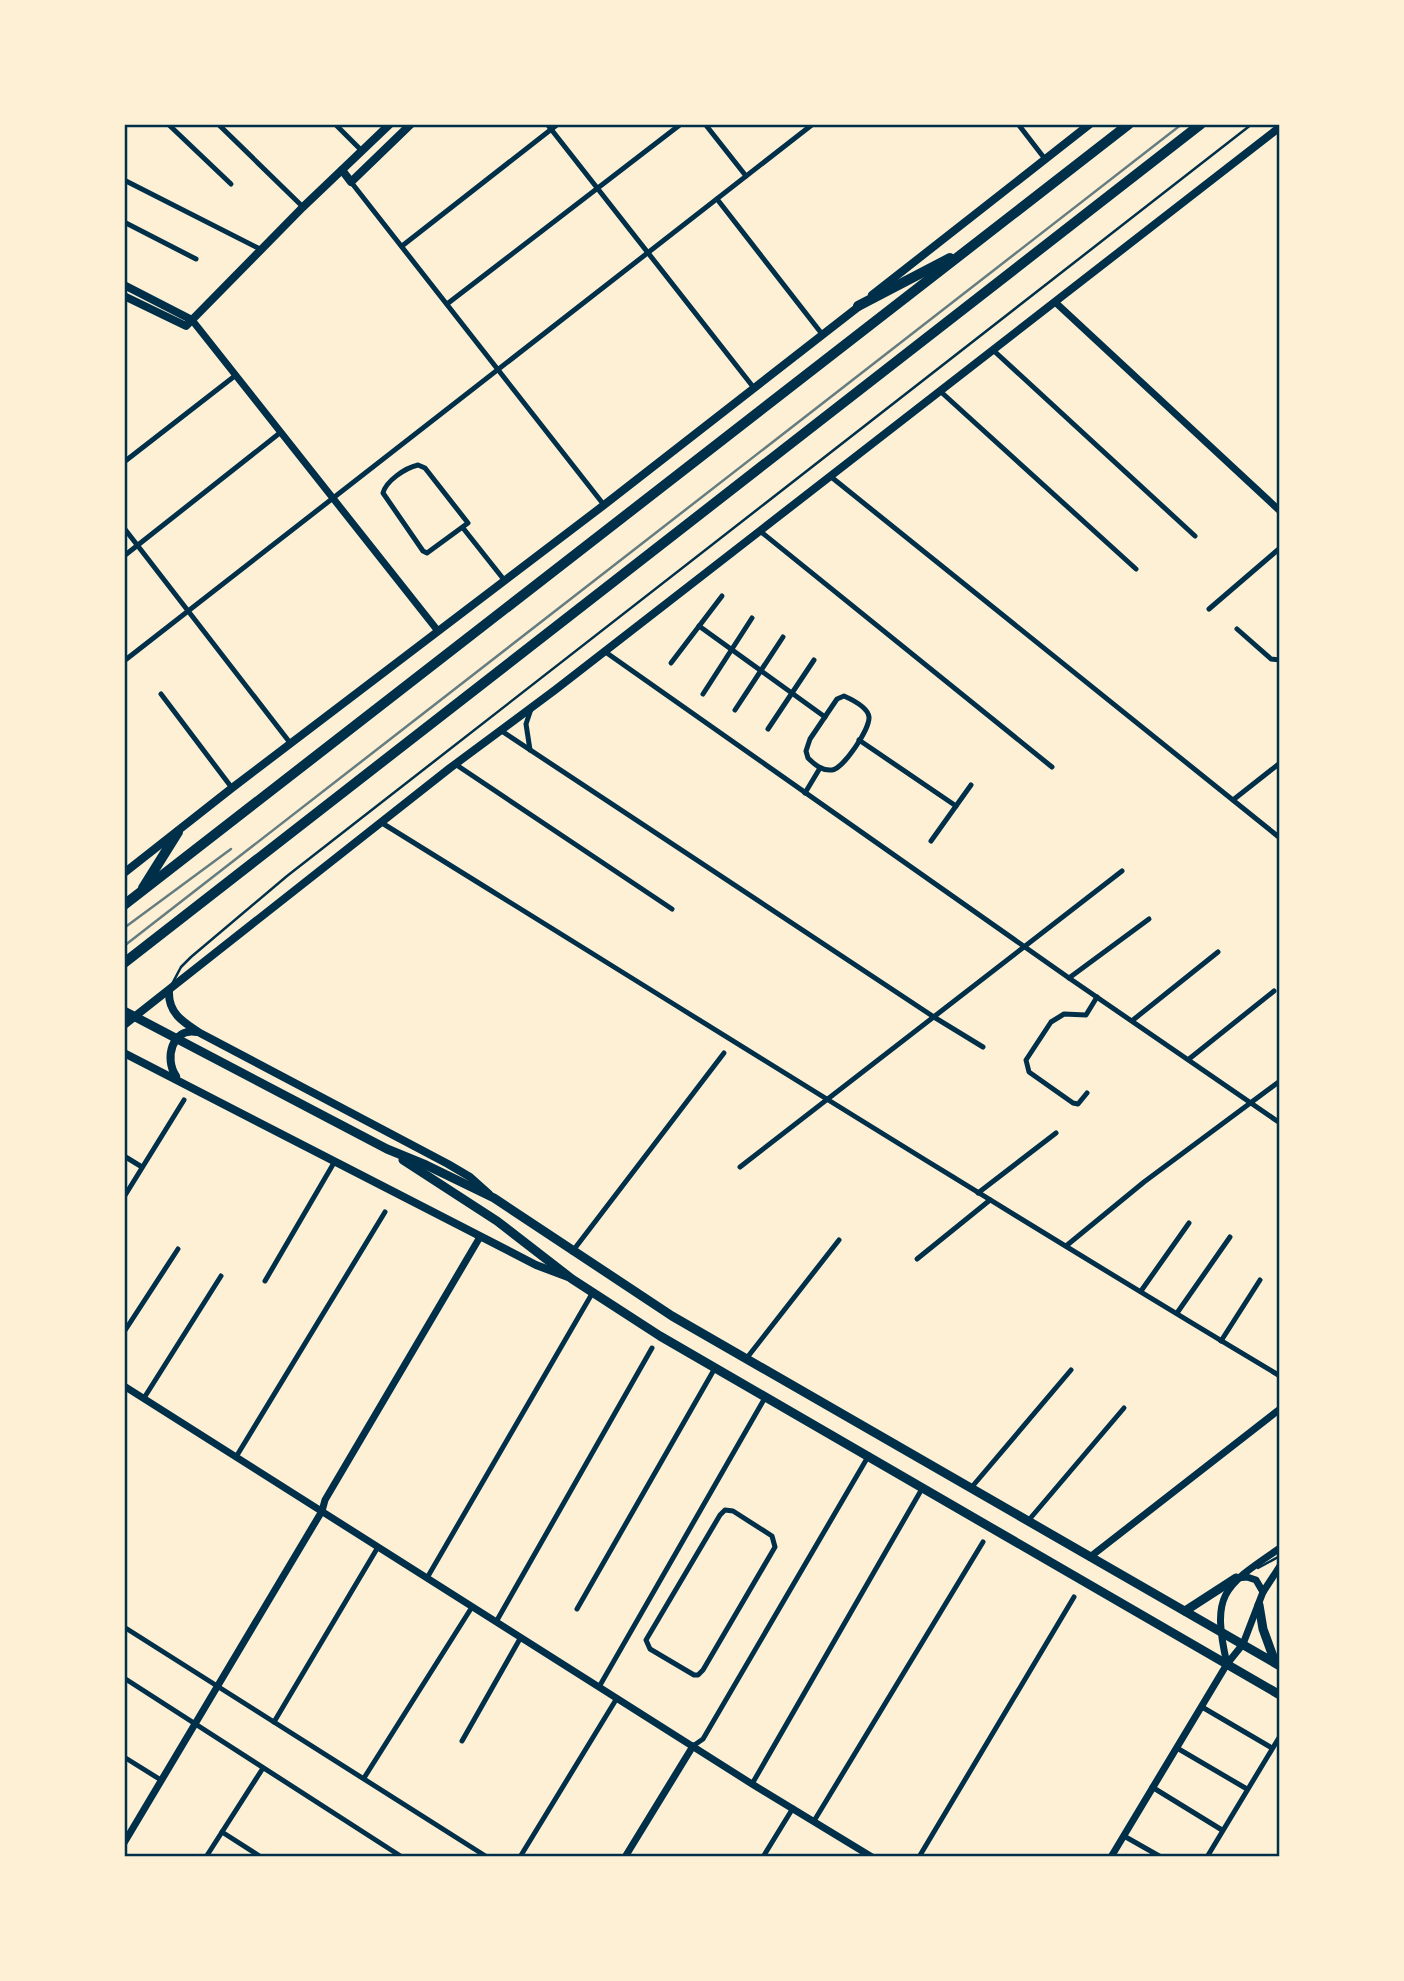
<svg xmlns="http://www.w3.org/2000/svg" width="1404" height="1981" font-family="'Golos Text',sans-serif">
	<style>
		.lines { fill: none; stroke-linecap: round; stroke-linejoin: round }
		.service { stroke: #003049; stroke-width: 2.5 }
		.minor { stroke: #003049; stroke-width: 5 }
		.tertiary { stroke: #003049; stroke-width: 7 }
		.secondary { stroke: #003049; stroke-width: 8 }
		.primary { stroke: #003049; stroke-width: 9 }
		.motorway { stroke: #003049; stroke-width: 10 }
		.rail { stroke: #657d81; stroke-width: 2.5 }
		.neatline { fill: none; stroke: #003049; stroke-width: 2.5 }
	</style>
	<rect width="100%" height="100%" fill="#fdf0d5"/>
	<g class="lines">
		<!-- service -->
		<g class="service">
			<path d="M 172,984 L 181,967 L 191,957 L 287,876 L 1252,124"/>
			<path d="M 1258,1568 L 1280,1556"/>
		</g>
		<!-- minor -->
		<g class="minor">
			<path d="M 168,124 L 231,184"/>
			<path d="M 218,124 L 303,207"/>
			<path d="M 335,124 L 362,151"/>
			<path d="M 547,124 L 754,388"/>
			<path d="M 705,124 L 746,176"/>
			<path d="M 1018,124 L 1045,159"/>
			<path d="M 124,180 L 262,250"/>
			<path d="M 351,182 L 604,505"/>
			<path d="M 717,199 L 822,334"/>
			<path d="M 124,222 L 196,259"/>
			<path d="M 402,246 L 558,124"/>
			<path d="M 447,304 L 681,124"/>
			<path d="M 993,350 L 1195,536"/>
			<path d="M 940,391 L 1136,569"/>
			<path d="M 124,462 L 236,375"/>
			<path d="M 418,465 L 425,468 L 468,523 L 427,553 L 423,551 L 383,493 C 386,481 405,468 418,465 Z"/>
			<path d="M 830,476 L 1280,838"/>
			<path d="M 124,528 L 291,744"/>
			<path d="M 463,528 L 505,581"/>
			<path d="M 760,531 L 1052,767"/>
			<path d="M 124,556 L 281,432"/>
			<path d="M 1209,609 L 1280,548"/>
			<path d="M 699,626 L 825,717"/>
			<path d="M 1237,629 L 1271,659 L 1280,660"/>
			<path d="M 604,651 L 1069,978 L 1280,1123"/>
			<path d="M 124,661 L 813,124"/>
			<path d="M 671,663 L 722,596"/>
			<path d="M 161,694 L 232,788"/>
			<path d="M 703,694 L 752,618"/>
			<path d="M 844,696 C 853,700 868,708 869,717 C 870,729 843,769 832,770 C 822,771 815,765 808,758 L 806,751 L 810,739 L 837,699 Z"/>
			<path d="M 735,710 L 783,637"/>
			<path d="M 768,729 L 814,660"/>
			<path d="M 500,730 L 934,1017 L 983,1047"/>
			<path d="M 859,740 L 956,806"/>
			<path d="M 530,750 L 526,724 L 531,709"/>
			<path d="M 455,764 L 672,909"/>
			<path d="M 805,793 L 820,768"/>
			<path d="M 1233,800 L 1280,763"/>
			<path d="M 382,823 C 681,1008 978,1195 1280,1376"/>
			<path d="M 931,841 L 971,785"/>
			<path d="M 1069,978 L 1149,919"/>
			<path d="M 1133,1020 L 1218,952"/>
			<path d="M 1189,1059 L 1274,991"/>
			<path d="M 1087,1093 L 1078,1104 L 1073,1103 L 1029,1072 L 1026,1060 L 1051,1022 L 1064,1014 L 1086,1015 L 1097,997"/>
			<path d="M 124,1156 L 142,1167"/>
			<path d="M 740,1167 L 1122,871"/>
			<path d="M 978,1193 L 1056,1133"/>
			<path d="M 124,1197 L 184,1100"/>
			<path d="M 1066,1246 L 1144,1182 L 1280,1081"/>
			<path d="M 572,1252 L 724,1053"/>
			<path d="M 917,1259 L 990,1200"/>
			<path d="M 265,1281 L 335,1161"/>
			<path d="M 1141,1291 L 1189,1223"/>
			<path d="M 1177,1313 L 1230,1237"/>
			<path d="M 124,1332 L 178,1249"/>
			<path d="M 1221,1341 L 1260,1280"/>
			<path d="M 746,1359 L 839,1240"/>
			<path d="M 144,1398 L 221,1276"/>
			<path d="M 236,1457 L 385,1212"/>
			<path d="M 971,1488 L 1071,1370"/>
			<path d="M 725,1510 L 733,1511 L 772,1536 L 775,1547 L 703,1670 L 698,1675 L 694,1675 L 650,1649 L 646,1640 L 720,1515 Z"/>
			<path d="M 1028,1521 L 1124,1408"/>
			<path d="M 427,1578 L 593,1292"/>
			<path d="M 577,1609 L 715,1368"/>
			<path d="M 496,1622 L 652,1348"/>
			<path d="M 124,1627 L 487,1857"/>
			<path d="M 124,1678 L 402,1857"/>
			<path d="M 599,1687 L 766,1396"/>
			<path d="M 1202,1707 L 1272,1748"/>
			<path d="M 274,1722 L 378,1547"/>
			<path d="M 462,1741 L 521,1637"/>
			<path d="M 693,1746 L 703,1739 L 869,1455"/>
			<path d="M 1177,1748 L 1247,1789"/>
			<path d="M 124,1757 L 161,1780"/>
			<path d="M 364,1778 L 472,1607"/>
			<path d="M 752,1784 L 923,1487"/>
			<path d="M 1152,1787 L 1222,1830"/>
			<path d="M 814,1821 L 983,1542"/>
			<path d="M 222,1832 L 261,1857"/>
			<path d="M 1124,1836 L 1161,1857"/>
			<path d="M 206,1857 L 263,1768"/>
			<path d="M 520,1857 L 617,1698"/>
			<path d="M 763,1857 L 793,1808"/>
			<path d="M 919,1857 L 1074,1597"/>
			<path d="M 1207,1857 L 1280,1736"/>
		</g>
		<!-- tertiary -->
		<g class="tertiary">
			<path d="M 1055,302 L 1280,511"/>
			<path d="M 192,320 L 438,631"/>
			<path d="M 124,1386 L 752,1784 L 872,1857"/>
			<path d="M 1090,1557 L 1280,1409"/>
			<path d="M 1237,1578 L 1247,1577 L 1256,1580 L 1263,1592"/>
			<path d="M 1227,1664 C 1211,1593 1223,1587 1280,1548"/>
			<path d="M 124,1843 L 322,1511 L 325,1500 L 480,1237"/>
			<path d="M 625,1857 L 693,1746"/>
			<path d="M 1111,1857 L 1227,1664 L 1243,1644 L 1263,1592 L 1280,1566"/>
		</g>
		<!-- secondary -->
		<g class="secondary">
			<path d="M 342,170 L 351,182 L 411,124"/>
			<path d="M 124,285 L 192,320"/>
			<path d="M 872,295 L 1090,124"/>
			<path d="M 124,296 L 186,326 L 303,207 L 390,124"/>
			<path d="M 124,873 L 232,788 L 604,505 L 862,304"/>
			<path d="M 169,991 C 168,1013 183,1022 200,1033 L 448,1164 L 470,1177 L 489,1194"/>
			<path d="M 124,1025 L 450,768 L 555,690 L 1280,127"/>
			<path d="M 124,1053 L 536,1265 L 568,1277"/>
			<path d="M 176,1076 C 164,1059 172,1027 197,1032"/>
		</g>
		<!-- primary -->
		<g class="primary">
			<path d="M 124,1011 L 387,1149 L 426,1165 L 494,1198 L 672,1316 L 1280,1666"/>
			<path d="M 403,1160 L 497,1221 L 572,1279 L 660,1336 L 1280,1695"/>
			<path d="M 1259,1605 L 1263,1629 L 1275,1662"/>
			<path d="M 1185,1611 L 1236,1578"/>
		</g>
		<!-- motorway -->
		<g class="motorway">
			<path d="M 858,306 L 950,258"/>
			<path d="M 143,888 L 178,832"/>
			<path d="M 124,905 L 1129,124"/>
			<path d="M 124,963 L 1201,124"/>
		</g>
		<!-- rail -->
		<g class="rail">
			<path d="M 124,928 L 231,849"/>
			<path d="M 124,946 L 1182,124"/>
		</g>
	</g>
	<!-- border -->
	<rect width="1404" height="1981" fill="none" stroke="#fdf0d5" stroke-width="252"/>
	<rect x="126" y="126" width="1152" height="1729" class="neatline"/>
</svg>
